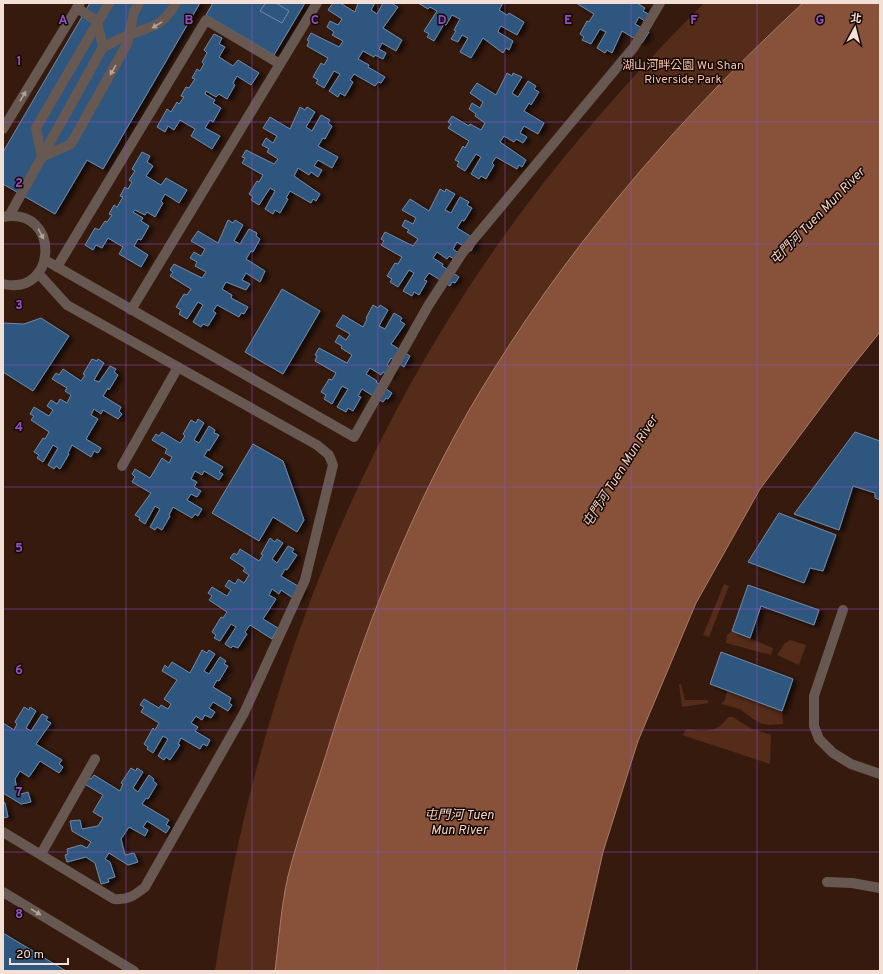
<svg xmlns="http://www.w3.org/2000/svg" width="883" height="974" font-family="Overpass,'Noto Sans TC',sans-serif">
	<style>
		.green { fill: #542c19 }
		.water { fill: #88523a; stroke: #a87c69 }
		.building { fill: #2f567f; stroke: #728aa5; filter: url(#shadow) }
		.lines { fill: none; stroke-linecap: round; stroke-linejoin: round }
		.service { stroke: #675851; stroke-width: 10 }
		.minor { stroke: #675851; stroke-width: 10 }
		.oneway { fill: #b3a29a }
		.grid { fill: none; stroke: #9350c4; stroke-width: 1; stroke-opacity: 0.55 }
		.labels { text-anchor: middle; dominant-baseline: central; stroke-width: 3; stroke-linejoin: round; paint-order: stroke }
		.park-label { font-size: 12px; fill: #f4c1ab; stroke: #150904 }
		.water-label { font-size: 13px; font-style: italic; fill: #f5d2c3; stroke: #150904 }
		.grid-label { font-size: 13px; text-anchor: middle; font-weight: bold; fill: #9350c4; stroke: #150904; stroke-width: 3; stroke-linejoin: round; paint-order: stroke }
	</style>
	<defs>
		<filter id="shadow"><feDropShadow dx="4.5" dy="2.5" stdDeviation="2" flood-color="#0009"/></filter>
	</defs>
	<rect width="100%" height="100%" fill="#361a0e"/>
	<!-- green -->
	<g class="green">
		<path d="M 704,3 L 803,3 L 768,35 L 689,116 L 605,214 L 528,317 L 493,371 L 466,417 L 395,562 L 352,674 L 288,878 L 275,971 L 215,971 C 257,685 366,409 545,181 C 595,118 648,59 704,3 Z"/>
		<path d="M 724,584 L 729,586 L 709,637 L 703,635 Z"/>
		<path d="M 732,631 L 773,648 L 771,655 L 726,643 L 727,635 Z"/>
		<path d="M 790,640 L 806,645 L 799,665 L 777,655 L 784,644 Z"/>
		<path d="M 679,684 L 681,684 L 685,700 L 707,700 L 709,703 L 682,707 Z"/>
		<path d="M 727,691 L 782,711 L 783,724 L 768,725 L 760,723 L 753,719 L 740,709 L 721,704 L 725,700 Z"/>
		<path d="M 728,717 L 733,717 L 750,728 L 771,735 L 770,764 L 682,735 L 687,729 C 704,732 718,733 728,717 Z"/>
	</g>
	<!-- water -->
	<path class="water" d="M 803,3 L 880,3 L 880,332 L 843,378 L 760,489 L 696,603 L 638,741 L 603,852 L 576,971 L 275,971 C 279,940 281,906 288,876 C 300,829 318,782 332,735 C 372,608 422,482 494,369 C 579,233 685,112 803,3 Z"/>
	<!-- building -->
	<g class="building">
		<path d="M 90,3 L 200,3 L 103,169 L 87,160 L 55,214 L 3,184 L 3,152 Z"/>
		<path d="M 213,3 L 305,3 L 274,55 L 206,15 Z"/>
		<path d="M 263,3 L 276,3 L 289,11 L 282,23 L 260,11 L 265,4 Z"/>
		<path d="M 333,3 L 340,3 L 355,12 L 358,3 L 375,3 L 371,10 L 377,14 L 383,3 L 391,3 L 398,7 L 383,28 L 402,40 L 396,51 L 382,43 L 379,49 L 386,53 L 383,59 L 375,55 L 374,57 L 363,51 L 358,59 L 369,65 L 368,67 L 385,77 L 381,83 L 378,82 L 375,86 L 354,74 L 350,80 L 353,82 L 345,96 L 340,93 L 338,97 L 329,91 L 340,74 L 334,71 L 324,88 L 316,83 L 318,80 L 313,77 L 321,63 L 324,65 L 328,58 L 307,46 L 309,41 L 307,40 L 311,33 L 339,47 L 343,41 L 332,35 L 334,32 L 327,27 L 330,21 L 338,25 L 342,19 L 328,10 Z"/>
		<path d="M 418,3 L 503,3 L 499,10 L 507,15 L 509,13 L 524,22 L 517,35 L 501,26 L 499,29 L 498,32 L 513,41 L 509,50 L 506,48 L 503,53 L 483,38 L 471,58 L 460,52 L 468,38 L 462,35 L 458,42 L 451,39 L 456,31 L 454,30 L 460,19 L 452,15 L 446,25 L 444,24 L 434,41 L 427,37 L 429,34 L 424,31 L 437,11 L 430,7 L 428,9 Z"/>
		<path d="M 576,3 L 637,3 L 645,8 L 643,11 L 650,15 L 646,22 L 639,17 L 635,24 L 649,32 L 642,43 L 622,31 L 612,53 L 607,50 L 605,53 L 597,48 L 606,32 L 600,29 L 591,44 L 582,40 L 584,37 L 580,34 L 587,21 L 589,22 L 594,14 Z"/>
		<path d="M 214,34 L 222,38 L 219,44 L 225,47 L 219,57 L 233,66 L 238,60 L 259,73 L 251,85 L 237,76 L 233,83 L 235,85 L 227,99 L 219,94 L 216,97 L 206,91 L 205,94 L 215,100 L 213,103 L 221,108 L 213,122 L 210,120 L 205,128 L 220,136 L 212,149 L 191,136 L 195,129 L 180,120 L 174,130 L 168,126 L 165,132 L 157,127 L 167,109 L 171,112 L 177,102 L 179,104 L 184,97 L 181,96 L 186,87 L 189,88 L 195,79 L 192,78 L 197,69 L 200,71 L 204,64 L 202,62 L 207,53 L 204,50 Z"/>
		<path d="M 507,73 L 512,76 L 513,73 L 522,77 L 512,93 L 518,97 L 528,81 L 536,86 L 534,89 L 539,92 L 531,105 L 529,103 L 524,111 L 544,123 L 538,134 L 524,126 L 520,133 L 527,137 L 523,143 L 516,139 L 514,142 L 504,136 L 500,142 L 526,160 L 522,167 L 519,165 L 517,169 L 496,157 L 492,163 L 494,165 L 486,179 L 481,176 L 479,179 L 471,174 L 481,157 L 476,154 L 465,171 L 457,166 L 459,162 L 455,160 L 463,146 L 465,148 L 469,141 L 448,128 L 451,124 L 448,122 L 452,116 L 469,126 L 470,124 L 481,130 L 485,123 L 475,116 L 476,114 L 469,109 L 472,103 L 480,108 L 483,102 L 470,93 L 477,83 L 496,95 Z"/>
		<path d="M 300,107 L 305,110 L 307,107 L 315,112 L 306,127 L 312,131 L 321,115 L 330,120 L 328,123 L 332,126 L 325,139 L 323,138 L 318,146 L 338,157 L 332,168 L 318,160 L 314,166 L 322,170 L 318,177 L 311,172 L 309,175 L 298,168 L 294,176 L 320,194 L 316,201 L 313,199 L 311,203 L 290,191 L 286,198 L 288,199 L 280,213 L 275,210 L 273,214 L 265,209 L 275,191 L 270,188 L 259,205 L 251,200 L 253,197 L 249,194 L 257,181 L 259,182 L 263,175 L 242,163 L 245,158 L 242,157 L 246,150 L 274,164 L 278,159 L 267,152 L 269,149 L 262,145 L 266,138 L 273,143 L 277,136 L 263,128 L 270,117 L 290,129 Z"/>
		<path d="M 142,152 L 150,156 L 147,162 L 153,166 L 146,176 L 161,185 L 166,178 L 187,190 L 179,203 L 165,194 L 161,201 L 163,203 L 155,217 L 147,212 L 145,215 L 135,210 L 133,212 L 143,218 L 141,221 L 149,226 L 141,240 L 138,239 L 134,246 L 148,255 L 141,267 L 119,254 L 123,247 L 108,238 L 102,248 L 96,245 L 93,250 L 85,245 L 95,228 L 99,230 L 105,221 L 107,222 L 112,215 L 109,214 L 114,205 L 117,207 L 123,197 L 120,196 L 125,187 L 128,189 L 132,182 L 129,180 L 135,171 L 132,169 Z"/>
		<path d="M 440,189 L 445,192 L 446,189 L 455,194 L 445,210 L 451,213 L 460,197 L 469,202 L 467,205 L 472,208 L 464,221 L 462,220 L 457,228 L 477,240 L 471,251 L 457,242 L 453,249 L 460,254 L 456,260 L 449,256 L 447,259 L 437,252 L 433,258 L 443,264 L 442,266 L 459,277 L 455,283 L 452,282 L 450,286 L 429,273 L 424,280 L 427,281 L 419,295 L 414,292 L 412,296 L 403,291 L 414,273 L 409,270 L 398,287 L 390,282 L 392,279 L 387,276 L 395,263 L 398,264 L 402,257 L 381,245 L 384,241 L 381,239 L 385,232 L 413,246 L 418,239 L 407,232 L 409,230 L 402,226 L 405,220 L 413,224 L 416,218 L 402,210 L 410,199 L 429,211 Z"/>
		<path d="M 228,220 L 233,223 L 235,220 L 243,225 L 234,241 L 240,244 L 249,229 L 257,233 L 256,236 L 260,239 L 253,252 L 251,251 L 246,259 L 265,271 L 260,282 L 246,273 L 242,280 L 250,284 L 246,290 L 226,282 L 222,289 L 232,295 L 231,298 L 248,307 L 244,314 L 241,313 L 239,317 L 217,305 L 213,311 L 216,313 L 208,326 L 203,324 L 201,327 L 193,322 L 203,305 L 198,302 L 187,319 L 179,314 L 181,310 L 176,307 L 184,294 L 187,295 L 191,289 L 170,276 L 173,272 L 170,270 L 174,264 L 202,278 L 206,272 L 195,266 L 197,262 L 190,258 L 194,252 L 201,256 L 205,249 L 191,241 L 198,231 L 218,243 Z"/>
		<path d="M 282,289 L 320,311 L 283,374 L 245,352 Z"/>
		<path d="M 373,305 L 378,308 L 380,305 L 388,310 L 379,326 L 385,329 L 394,313 L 402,318 L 400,321 L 405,324 L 391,344 L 410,356 L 404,367 L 391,358 L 387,365 L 394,370 L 390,376 L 383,372 L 381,375 L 370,368 L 366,374 L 377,381 L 376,382 L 392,393 L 388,399 L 386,398 L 383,402 L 362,389 L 358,396 L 361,397 L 353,411 L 348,408 L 346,412 L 337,407 L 348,389 L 342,386 L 332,404 L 324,399 L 326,395 L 321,392 L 329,379 L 332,380 L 336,373 L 315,361 L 317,356 L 315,355 L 319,348 L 347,363 L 352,355 L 341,348 L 342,346 L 335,342 L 339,335 L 346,340 L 350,334 L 336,326 L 343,315 L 363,327 L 367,319 L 366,318 Z"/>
		<path d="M 41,318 L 69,336 L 33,391 L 3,372 L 3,323 L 24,324 Z"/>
		<path d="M 92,359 L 97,361 L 98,359 L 104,363 L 94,380 L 99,382 L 110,366 L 116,369 L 114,372 L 118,375 L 109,390 L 108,388 L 103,396 L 121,407 L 119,411 L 122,414 L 118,419 L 103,410 L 101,414 L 94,409 L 91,415 L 98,419 L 86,439 L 101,448 L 98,453 L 94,451 L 91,457 L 72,445 L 68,453 L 69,454 L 60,469 L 56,466 L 54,469 L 48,465 L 58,448 L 53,445 L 43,462 L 37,458 L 39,455 L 34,452 L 43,438 L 45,439 L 49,432 L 31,420 L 34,416 L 30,414 L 34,407 L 49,416 L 53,410 L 47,406 L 51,400 L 57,404 L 60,399 L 67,403 L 71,395 L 65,391 L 67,388 L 52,379 L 56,373 L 59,375 L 63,369 L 81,381 L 85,375 L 83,374 Z"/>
		<path d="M 198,419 L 204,423 L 194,440 L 199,443 L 209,426 L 215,430 L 214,433 L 219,435 L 209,451 L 208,449 L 204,456 L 223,467 L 219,472 L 223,474 L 219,480 L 204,471 L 202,475 L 195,471 L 191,479 L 197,482 L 194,487 L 201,491 L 197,497 L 191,494 L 187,500 L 202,509 L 198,516 L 195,514 L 192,518 L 173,507 L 169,515 L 170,516 L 162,530 L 157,527 L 155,530 L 150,527 L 160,509 L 155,506 L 145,524 L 139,520 L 140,518 L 135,515 L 151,493 L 132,482 L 135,477 L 132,474 L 135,469 L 150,478 L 162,458 L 169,463 L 172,457 L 165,453 L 167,449 L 152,440 L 156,434 L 159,436 L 162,432 L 180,443 L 185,436 L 183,434 L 191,420 L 196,423 Z"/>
		<path d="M 855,432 L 880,441 L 880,500 L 875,498 L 875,493 L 853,486 L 839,530 L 794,514 Z"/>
		<path d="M 253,444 L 283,461 L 304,520 L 297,532 L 273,517 L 259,541 L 212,513 Z"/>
		<path d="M 779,513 L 836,535 L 823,571 L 810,568 L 804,583 L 748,562 Z"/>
		<path d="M 270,538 L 275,542 L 277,539 L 283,543 L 272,559 L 277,563 L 288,546 L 294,549 L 292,552 L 297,555 L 287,570 L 285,569 L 281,576 L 303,589 L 296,600 L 281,590 L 279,594 L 272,589 L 269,595 L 276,599 L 263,619 L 278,628 L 272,639 L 250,625 L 245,632 L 247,634 L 238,648 L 233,646 L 231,648 L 225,644 L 236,627 L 231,624 L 220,641 L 214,638 L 216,635 L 212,632 L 221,617 L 223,618 L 227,612 L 209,600 L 212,596 L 208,593 L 212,587 L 227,596 L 231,590 L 225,586 L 229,580 L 235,584 L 238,579 L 244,583 L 249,575 L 243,571 L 245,568 L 230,558 L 234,553 L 237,555 L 240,549 L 259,561 L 263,555 L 261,554 Z"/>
		<path d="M 748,585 L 819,610 L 814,625 L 761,606 L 750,638 L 732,631 Z"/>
		<path d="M 202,650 L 207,653 L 209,650 L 215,654 L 204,671 L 209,674 L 220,657 L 226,661 L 224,664 L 228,666 L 219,681 L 217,680 L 213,687 L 231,698 L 229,703 L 232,705 L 228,711 L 213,702 L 209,708 L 215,712 L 211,718 L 205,715 L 202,720 L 196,716 L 191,723 L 198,727 L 195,731 L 210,740 L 207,746 L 203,744 L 200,749 L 181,738 L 178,744 L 180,745 L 170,760 L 166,757 L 164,760 L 158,756 L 168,739 L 163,736 L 153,753 L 147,749 L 148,747 L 144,744 L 153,728 L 155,730 L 159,723 L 141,712 L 144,707 L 140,705 L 144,699 L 159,708 L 161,705 L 168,709 L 171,704 L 164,699 L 177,680 L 162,671 L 165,665 L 168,668 L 172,662 L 190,673 Z"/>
		<path d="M 721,652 L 793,679 L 782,711 L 710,684 Z"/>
		<path d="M 24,707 L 29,710 L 30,707 L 36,711 L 26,728 L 31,731 L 42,714 L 48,717 L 46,720 L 51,723 L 36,744 L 62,760 L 59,764 L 63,767 L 59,773 L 40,761 L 29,777 L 20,771 L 15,779 L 18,795 L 28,792 L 31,802 L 21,804 L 3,793 L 3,723 L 14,730 L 17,724 L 15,722 Z"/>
		<path d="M 131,768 L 136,771 L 137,768 L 143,772 L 133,788 L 138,792 L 149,775 L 154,779 L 153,781 L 157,784 L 148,799 L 146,798 L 142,804 L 169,820 L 166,825 L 170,827 L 166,833 L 147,821 L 143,827 L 148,830 L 145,836 L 129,827 L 121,839 L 125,855 L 134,853 L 138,862 L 128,865 L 109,853 L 105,859 L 110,862 L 115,877 L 108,879 L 109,882 L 101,884 L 95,863 L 86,857 L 67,862 L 65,855 L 68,854 L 67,849 L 81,845 L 87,848 L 91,842 L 72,831 L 70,821 L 80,820 L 82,829 L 98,826 L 103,818 L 93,812 L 103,795 L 83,783 L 87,777 L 91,779 L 94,775 L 120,791 L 123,784 L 121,783 Z"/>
		<path d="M 3,801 L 5,803 L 8,817 L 3,818 Z"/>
		<path d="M 3,933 L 66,971 L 3,971 Z"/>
	</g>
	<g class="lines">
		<!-- service -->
		<g class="service">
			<path d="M 77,8 L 97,21 L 103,47"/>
			<path d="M 42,157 L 71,144 L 127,44 L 134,12 L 139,3"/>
			<path d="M 42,157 L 36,128 L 109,3"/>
			<path d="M 9,216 L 103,47 C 112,43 120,38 129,35 C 154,25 161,28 176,3"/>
			<path d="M 45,260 L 354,437 L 428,306 L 463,252 L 634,47 L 660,3"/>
			<path d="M 57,267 L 206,20 L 280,64"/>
			<path d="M 131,310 L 317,3"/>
			<path d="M 122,466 L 178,367"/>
			<path d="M 3,832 L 114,899 C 128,900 134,896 145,887 L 244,713 L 305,580 L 333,465 L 329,455 L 317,445 L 67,305 L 38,273"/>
			<path d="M 41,854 L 95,759"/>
			<path d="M 827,882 L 852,883 L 880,888"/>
			<path d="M 3,892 L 134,971"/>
		</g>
		<!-- minor -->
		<g class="minor">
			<path d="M 3,129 L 80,3"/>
			<path d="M 3,217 C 61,206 58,297 3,284"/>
			<path d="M 843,610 L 814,696 L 814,726 L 819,739 L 833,753 L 851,764 L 880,774"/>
		</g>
	</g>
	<!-- one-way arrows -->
	<defs><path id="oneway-solid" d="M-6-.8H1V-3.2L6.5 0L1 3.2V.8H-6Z"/></defs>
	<g class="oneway">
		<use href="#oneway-solid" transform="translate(157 25) rotate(148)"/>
		<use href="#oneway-solid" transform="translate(113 70) rotate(120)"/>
		<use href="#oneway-solid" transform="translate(23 96) rotate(-59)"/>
		<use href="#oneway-solid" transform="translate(41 234) rotate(62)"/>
		<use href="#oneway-solid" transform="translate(36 912) rotate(31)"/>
	</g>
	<!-- grid -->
	<path class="grid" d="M 126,3 L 126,971M 252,3 L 252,971M 378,3 L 378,971M 505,3 L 505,971M 631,3 L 631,971M 757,3 L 757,971M 3,122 L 880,122M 3,244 L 880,244M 3,365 L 880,365M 3,487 L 880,487M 3,609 L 880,609M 3,730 L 880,730M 3,852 L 880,852"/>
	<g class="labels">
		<!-- park labels -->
		<g class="park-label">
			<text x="683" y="66">湖山河畔公園 Wu Shan<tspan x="683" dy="14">Riverside Park</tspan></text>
		</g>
		<!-- water labels -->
		<g class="water-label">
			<text transform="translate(818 217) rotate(-46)">屯門河 Tuen Mun River</text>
			<text transform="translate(621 472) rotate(-58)">屯門河 Tuen Mun River</text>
			<text x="459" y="816">屯門河 Tuen<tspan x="459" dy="15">Mun River</tspan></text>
		</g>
	</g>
	<g class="grid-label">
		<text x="63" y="24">A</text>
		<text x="189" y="24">B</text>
		<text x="315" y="24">C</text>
		<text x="442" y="24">D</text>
		<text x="568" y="24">E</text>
		<text x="694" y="24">F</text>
		<text x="820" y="24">G</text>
		<text x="19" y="65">1</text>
		<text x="19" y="187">2</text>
		<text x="19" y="309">3</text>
		<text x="19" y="431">4</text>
		<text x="19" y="552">5</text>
		<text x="19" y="674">6</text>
		<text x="19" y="796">7</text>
		<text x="19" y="918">8</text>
	</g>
	<!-- border -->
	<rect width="883" height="974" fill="none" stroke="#f2dfd6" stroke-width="8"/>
	<!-- north arrow -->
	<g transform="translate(855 28) rotate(7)" stroke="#150904" stroke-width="3" paint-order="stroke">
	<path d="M0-3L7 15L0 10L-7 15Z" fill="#f2dfd6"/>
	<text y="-6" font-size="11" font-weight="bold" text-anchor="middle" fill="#f2dfd6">北</text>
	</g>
	<!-- scale -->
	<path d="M10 958v6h58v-6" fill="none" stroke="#f2dfd6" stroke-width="2"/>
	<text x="16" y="958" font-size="12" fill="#f2dfd6" stroke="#150904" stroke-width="3" paint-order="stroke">20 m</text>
</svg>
